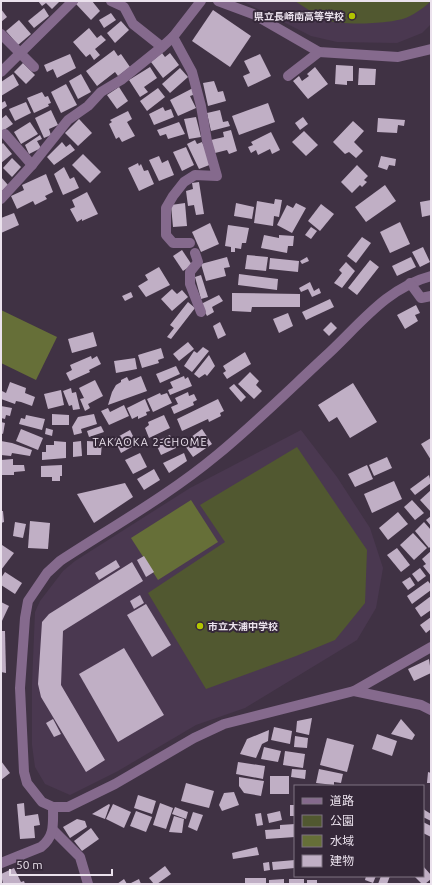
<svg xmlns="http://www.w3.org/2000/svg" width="432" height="885" font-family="Ubuntu,'Noto Sans JP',sans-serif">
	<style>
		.built { fill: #4a3850 }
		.green { fill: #515830 }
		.water { fill: #666f38 }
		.building { fill: #c0afc5 }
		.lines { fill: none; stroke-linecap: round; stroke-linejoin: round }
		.minor { stroke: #856a8d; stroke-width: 10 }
		.poi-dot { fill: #b1c500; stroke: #352839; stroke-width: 1.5 }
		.labels { text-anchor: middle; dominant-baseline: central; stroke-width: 4; stroke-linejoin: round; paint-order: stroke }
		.poi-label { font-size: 10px; font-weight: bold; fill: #ebe2ed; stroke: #352839; text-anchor: end }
		.neighbourhood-label { font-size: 11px; letter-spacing: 1px; fill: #ebe2ed; stroke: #352839 }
	</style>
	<rect width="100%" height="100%" fill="#403244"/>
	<!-- built -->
	<g class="built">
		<path d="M 242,1 L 431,1 L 431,24 L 422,33 L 397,43 L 337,42 L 311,36 Z"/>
		<path d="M 301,430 L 337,477 L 370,528 L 383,568 L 376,608 L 357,640 L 245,708 L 196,725 L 118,771 L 70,795 L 45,784 L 35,767 L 32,745 L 32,684 L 35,612 L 40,601 L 63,571 L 75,561 L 190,488 Z"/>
	</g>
	<!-- green -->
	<g class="green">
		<path d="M 295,1 L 431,1 C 425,7 416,13 408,17 C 393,24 342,26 326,20 C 316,16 305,7 295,1 Z"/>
		<path d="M 297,447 L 367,550 L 365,603 L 335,640 L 296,656 L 206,689 L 148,593 L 225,542 L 200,505 Z"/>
	</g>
	<!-- water -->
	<g class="water">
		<path d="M 1,310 L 57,337 L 36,380 L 1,363 Z"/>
		<path d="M 191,500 L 218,542 L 158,580 L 131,538 Z"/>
	</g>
	<!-- building -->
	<g class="building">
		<path d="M 38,1 L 60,1 L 52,9 L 46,3 L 42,6 Z"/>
		<path d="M 79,1 L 92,1 L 100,11 L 91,20 L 76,4 Z"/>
		<path d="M 44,8 L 49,16 L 34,28 L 28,21 Z"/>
		<path d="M 1,9 L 7,17 L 1,22 Z"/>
		<path d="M 213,10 L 251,36 L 230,67 L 192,41 Z"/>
		<path d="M 111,13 L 116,20 L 104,28 L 99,20 Z"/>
		<path d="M 19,20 L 31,34 L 18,45 L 6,31 Z"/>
		<path d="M 121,21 L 129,30 L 115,43 L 107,33 Z"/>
		<path d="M 89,28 L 97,38 L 101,35 L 106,40 L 95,49 L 100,55 L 94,60 L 90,54 L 86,57 L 73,42 Z"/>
		<path d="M 114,50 L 118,56 L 121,54 L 130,67 L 118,76 L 115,72 L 97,86 L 86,71 Z"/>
		<path d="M 162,53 L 165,57 L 170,53 L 179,65 L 163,78 L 151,62 Z"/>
		<path d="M 70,54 L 76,68 L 57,78 L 53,69 L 47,72 L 44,65 Z"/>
		<path d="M 260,54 L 271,76 L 248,87 L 243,76 L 250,73 L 244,61 Z"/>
		<path d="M 23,63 L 35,75 L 26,84 L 14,72 Z"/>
		<path d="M 336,65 L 353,66 L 353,81 L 347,81 L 347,85 L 335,84 Z"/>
		<path d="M 150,67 L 157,78 L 144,87 L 148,92 L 140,97 L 129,80 Z"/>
		<path d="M 315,67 L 328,84 L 308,99 L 293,81 L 299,76 L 302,81 L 309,76 L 307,74 Z"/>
		<path d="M 180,68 L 188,77 L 170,93 L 162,84 Z"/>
		<path d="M 359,68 L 376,69 L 375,85 L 358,85 Z"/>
		<path d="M 13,74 L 19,85 L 1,96 L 1,82 Z"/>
		<path d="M 81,74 L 91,92 L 78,99 L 69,81 Z"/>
		<path d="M 214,81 L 218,92 L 223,91 L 226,101 L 208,106 L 203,83 Z"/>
		<path d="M 66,84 L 77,105 L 61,113 L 51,92 Z"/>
		<path d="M 119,87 L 128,101 L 117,109 L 107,95 Z"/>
		<path d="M 158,88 L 165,97 L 147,111 L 140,101 Z"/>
		<path d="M 193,88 L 196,94 L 190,96 L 196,108 L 178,116 L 170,100 Z"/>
		<path d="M 42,92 L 45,97 L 48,96 L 51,103 L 48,104 L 49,106 L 34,113 L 27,98 Z"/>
		<path d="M 5,101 L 7,106 L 1,110 L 1,103 Z"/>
		<path d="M 26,102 L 31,113 L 15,121 L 9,109 Z"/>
		<path d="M 268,103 L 275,122 L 239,135 L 232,116 Z"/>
		<path d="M 163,107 L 165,111 L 171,109 L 174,117 L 154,125 L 149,114 Z"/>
		<path d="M 51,110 L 58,125 L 49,129 L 51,135 L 44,138 L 35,118 Z"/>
		<path d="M 220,110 L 223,122 L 228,121 L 230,126 L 211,131 L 207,113 Z"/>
		<path d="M 128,111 L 132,119 L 127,122 L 135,136 L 122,142 L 119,137 L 116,139 L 109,124 L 112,122 L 110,120 Z"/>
		<path d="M 6,115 L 13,124 L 1,132 L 1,119 Z"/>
		<path d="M 196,117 L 201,137 L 189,139 L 184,119 Z"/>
		<path d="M 303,117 L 308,124 L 300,130 L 295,123 Z"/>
		<path d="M 378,118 L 405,120 L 404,126 L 398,125 L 397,133 L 377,132 Z"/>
		<path d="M 79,119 L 92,133 L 78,146 L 65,133 Z"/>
		<path d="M 353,121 L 364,131 L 354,142 L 363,151 L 356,158 L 349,152 L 345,154 L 333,142 Z"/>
		<path d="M 30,122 L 38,134 L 21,144 L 14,132 Z"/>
		<path d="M 179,122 L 185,134 L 168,139 L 166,134 L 160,136 L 157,130 Z"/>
		<path d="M 231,130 L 237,151 L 229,154 L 227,150 L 215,153 L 211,140 L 224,137 L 223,132 Z"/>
		<path d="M 304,131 L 318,145 L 306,156 L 292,142 Z"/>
		<path d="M 271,132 L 280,150 L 272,154 L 270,149 L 258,155 L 256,150 L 251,153 L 248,147 L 253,145 L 251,142 Z"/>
		<path d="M 40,135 L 42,139 L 37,141 L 41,148 L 29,154 L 25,145 Z"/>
		<path d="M 195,140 L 197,144 L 202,142 L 212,164 L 199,169 L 187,144 Z"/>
		<path d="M 62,142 L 66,147 L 70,144 L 75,150 L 54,165 L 47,157 Z"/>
		<path d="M 3,143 L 12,154 L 1,163 L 1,145 Z"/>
		<path d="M 186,147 L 194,165 L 182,171 L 173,152 Z"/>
		<path d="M 83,154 L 101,172 L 90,183 L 72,165 Z"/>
		<path d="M 159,156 L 162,163 L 168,160 L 174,175 L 159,181 L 149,160 Z"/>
		<path d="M 381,156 L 396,159 L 395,166 L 389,165 L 387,170 L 378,167 Z"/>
		<path d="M 12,158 L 21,167 L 12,177 L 3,168 Z"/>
		<path d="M 138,163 L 139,166 L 141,164 L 144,171 L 148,170 L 154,184 L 139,191 L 128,168 Z"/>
		<path d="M 357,165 L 368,176 L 364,180 L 367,182 L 362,187 L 360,185 L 352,193 L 341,182 Z"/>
		<path d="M 64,167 L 70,179 L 74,177 L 79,188 L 63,195 L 54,174 Z"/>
		<path d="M 46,174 L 53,192 L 45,196 L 47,199 L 35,205 L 33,201 L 17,209 L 11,196 L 24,190 L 22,185 Z"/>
		<path d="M 1,177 L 8,185 L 1,192 Z"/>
		<path d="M 199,182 L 204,214 L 196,215 L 194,205 L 188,206 L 186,191 L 193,189 L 192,183 Z"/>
		<path d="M 385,185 L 396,201 L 366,222 L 355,207 Z"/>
		<path d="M 87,192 L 98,214 L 82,221 L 82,219 L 77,222 L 70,209 L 75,207 L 72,200 Z"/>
		<path d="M 275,199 L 282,200 L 279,217 L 274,216 L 273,226 L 254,223 L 257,201 L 274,204 Z"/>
		<path d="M 431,200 L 431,215 L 422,217 L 420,202 Z"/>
		<path d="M 185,203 L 187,226 L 173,227 L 171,205 Z"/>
		<path d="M 236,203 L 254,207 L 252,219 L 234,216 Z"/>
		<path d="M 296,203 L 306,208 L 292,233 L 277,225 L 287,205 L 293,208 Z"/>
		<path d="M 321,204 L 334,214 L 320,231 L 308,221 Z"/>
		<path d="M 14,213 L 19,225 L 1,233 L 1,218 Z"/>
		<path d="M 400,222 L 410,244 L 390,253 L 380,232 Z"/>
		<path d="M 210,223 L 219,244 L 201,252 L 192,232 Z"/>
		<path d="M 228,225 L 249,228 L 246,243 L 242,243 L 241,249 L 235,248 L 235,252 L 231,252 L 231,247 L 225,246 Z"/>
		<path d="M 311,227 L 317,231 L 311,239 L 305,235 Z"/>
		<path d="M 264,235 L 279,238 L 279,235 L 294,236 L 293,246 L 288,246 L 287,253 L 261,248 Z"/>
		<path d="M 362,237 L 371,243 L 356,263 L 347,256 Z"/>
		<path d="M 423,247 L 430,262 L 420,267 L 412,252 Z"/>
		<path d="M 182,250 L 192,265 L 183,271 L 173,256 Z"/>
		<path d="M 247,255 L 268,257 L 266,271 L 245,269 Z"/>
		<path d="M 227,257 L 230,267 L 224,268 L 226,276 L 206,281 L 201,264 Z"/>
		<path d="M 307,257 L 309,261 L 302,264 L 300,261 Z"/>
		<path d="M 411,257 L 416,267 L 397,276 L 392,266 Z"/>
		<path d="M 270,258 L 299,261 L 298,272 L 269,269 Z"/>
		<path d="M 370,260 L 379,267 L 357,295 L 348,288 Z"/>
		<path d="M 346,262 L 355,271 L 342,288 L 334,283 L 342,273 L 339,270 Z"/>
		<path d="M 159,267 L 170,285 L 146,297 L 138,286 L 148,280 L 145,275 Z"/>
		<path d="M 239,274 L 278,279 L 277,290 L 238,285 Z"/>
		<path d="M 201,275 L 208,297 L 201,299 L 195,277 Z"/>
		<path d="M 310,282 L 314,291 L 319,288 L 321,293 L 312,297 L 308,289 L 301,292 L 299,288 Z"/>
		<path d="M 172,289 L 177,294 L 182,290 L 188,297 L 172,311 L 161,299 Z"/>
		<path d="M 131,292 L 133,297 L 125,301 L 122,296 Z"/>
		<path d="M 232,293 L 300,294 L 300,307 L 252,307 L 251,312 L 232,311 Z"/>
		<path d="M 219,295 L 223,301 L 212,307 L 214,312 L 207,316 L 201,304 Z"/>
		<path d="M 330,299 L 334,307 L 306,320 L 302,312 Z"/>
		<path d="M 188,302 L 195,308 L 171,339 L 167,337 L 174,328 L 170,325 Z"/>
		<path d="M 416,305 L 420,313 L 415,315 L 418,321 L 405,329 L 397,315 Z"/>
		<path d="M 288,313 L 293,326 L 279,333 L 273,319 Z"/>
		<path d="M 220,322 L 226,335 L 218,339 L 213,326 Z"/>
		<path d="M 331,322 L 337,328 L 329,336 L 323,330 Z"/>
		<path d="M 93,332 L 97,346 L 72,353 L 68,339 Z"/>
		<path d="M 188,342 L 194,349 L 179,361 L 173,354 Z"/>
		<path d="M 203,347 L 209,351 L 192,372 L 184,366 L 194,351 L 197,353 Z"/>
		<path d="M 161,348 L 164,358 L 158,360 L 159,363 L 142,368 L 138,355 Z"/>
		<path d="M 245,352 L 251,364 L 227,379 L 223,373 L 226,371 L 223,366 Z"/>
		<path d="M 209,355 L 215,366 L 207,376 L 205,374 L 199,378 L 194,374 Z"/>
		<path d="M 91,356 L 92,359 L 97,356 L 101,364 L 89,370 L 90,372 L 70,381 L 66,373 L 72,370 L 70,365 Z"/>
		<path d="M 135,358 L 137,369 L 116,373 L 114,361 Z"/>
		<path d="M 176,366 L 180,374 L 160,383 L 156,374 Z"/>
		<path d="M 250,372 L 259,381 L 256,385 L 262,391 L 254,399 L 238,384 Z"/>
		<path d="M 141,376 L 147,391 L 108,405 L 112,392 L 116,385 L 121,382 L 121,380 L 127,377 L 129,381 Z"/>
		<path d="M 184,376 L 185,379 L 188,377 L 192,386 L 170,395 L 168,390 L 173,388 L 170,382 Z"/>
		<path d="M 95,380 L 103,396 L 88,404 L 90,408 L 85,411 L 80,399 L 84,398 L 79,388 Z"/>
		<path d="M 10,382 L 26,388 L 25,393 L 35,397 L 32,406 L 21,402 L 16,401 L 15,404 L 1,399 L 2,391 L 6,393 Z"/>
		<path d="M 353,383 L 377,422 L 350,438 L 337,417 L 329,422 L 318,405 Z"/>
		<path d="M 234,384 L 246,397 L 241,402 L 229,388 Z"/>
		<path d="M 71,388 L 72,393 L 76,392 L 80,409 L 73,410 L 72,405 L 69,406 L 63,391 Z"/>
		<path d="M 61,390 L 64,405 L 48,409 L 44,394 Z"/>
		<path d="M 188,392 L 189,396 L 194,394 L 197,400 L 193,402 L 194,405 L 174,414 L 171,407 L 178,404 L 175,398 Z"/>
		<path d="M 160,393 L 161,395 L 167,393 L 172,403 L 153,412 L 147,399 Z"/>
		<path d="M 145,399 L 150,411 L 146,412 L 147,415 L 138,419 L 138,416 L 132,419 L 127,408 Z"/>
		<path d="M 218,399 L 224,411 L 220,413 L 221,416 L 209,422 L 208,419 L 182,431 L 177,419 Z"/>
		<path d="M 124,405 L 129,416 L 109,425 L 101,411 L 108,408 L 110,412 Z"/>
		<path d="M 1,406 L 12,408 L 10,416 L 6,415 L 5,419 L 1,418 Z"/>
		<path d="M 52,414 L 69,415 L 69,425 L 52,425 Z"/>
		<path d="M 94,414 L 97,424 L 81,429 L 82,433 L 74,435 L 72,427 L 78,417 Z"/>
		<path d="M 26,415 L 45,419 L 42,430 L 19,424 L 21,418 L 25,419 Z"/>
		<path d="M 164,415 L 170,428 L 149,438 L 145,428 L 149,425 L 148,422 Z"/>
		<path d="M 1,422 L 5,423 L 3,434 L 1,433 Z"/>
		<path d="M 101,426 L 104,432 L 89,437 L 87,431 Z"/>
		<path d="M 46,428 L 53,430 L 52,436 L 45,434 Z"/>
		<path d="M 21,429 L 43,438 L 38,450 L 16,441 Z"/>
		<path d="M 202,429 L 212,444 L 193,457 L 183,443 Z"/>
		<path d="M 130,430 L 137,444 L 121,453 L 114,439 Z"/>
		<path d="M 170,435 L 176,448 L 161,455 L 155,442 Z"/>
		<path d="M 431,438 L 431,460 L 421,444 Z"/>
		<path d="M 1,441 L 12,443 L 32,450 L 30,456 L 12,453 L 11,456 L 1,455 Z"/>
		<path d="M 54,441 L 66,442 L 66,458 L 42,460 L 42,452 L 46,452 L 46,445 L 54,445 Z"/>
		<path d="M 81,441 L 82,456 L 73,457 L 73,442 Z"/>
		<path d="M 87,441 L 102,442 L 101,455 L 87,455 Z"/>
		<path d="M 140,453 L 147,467 L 133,474 L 125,460 Z"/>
		<path d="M 184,453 L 187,461 L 169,473 L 163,463 Z"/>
		<path d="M 387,457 L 392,468 L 374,476 L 369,465 Z"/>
		<path d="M 13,459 L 13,465 L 24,465 L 25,471 L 14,472 L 14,475 L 1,475 L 1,460 Z"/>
		<path d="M 62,465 L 62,476 L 60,476 L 60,481 L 52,481 L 52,477 L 41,477 L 41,466 Z"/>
		<path d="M 367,465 L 373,479 L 355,487 L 348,474 Z"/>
		<path d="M 154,469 L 160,480 L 144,490 L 137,479 Z"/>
		<path d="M 429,475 L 431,483 L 415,495 L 410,489 Z"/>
		<path d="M 394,481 L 402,499 L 372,513 L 364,494 Z"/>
		<path d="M 125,483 L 133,497 L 94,523 L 77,494 Z"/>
		<path d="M 431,490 L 431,512 L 420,500 Z"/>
		<path d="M 412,500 L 424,513 L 415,520 L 404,507 Z"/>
		<path d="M 1,511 L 3,511 L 4,522 L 1,523 Z"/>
		<path d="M 398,512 L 408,524 L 388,540 L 379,528 Z"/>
		<path d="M 431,516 L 431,526 L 426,520 Z"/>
		<path d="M 30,521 L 50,523 L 48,549 L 28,548 Z"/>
		<path d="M 15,522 L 26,524 L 23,538 L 13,536 Z"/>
		<path d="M 424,522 L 431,530 L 431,546 L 429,548 L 415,531 Z"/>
		<path d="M 413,533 L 427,548 L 414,560 L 400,545 Z"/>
		<path d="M 2,545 L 14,553 L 1,570 L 1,547 Z"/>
		<path d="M 397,548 L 410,565 L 401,572 L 387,555 Z"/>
		<path d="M 431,551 L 431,576 L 423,566 L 426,564 L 422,559 Z"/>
		<path d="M 144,556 L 154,572 L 146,577 L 137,560 Z"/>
		<path d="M 116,560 L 120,567 L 99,580 L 95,573 Z"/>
		<path d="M 132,562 L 143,581 L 63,631 L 61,685 L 105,760 L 86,772 L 41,697 L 38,684 L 42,622 L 49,614 Z"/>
		<path d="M 420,568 L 426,576 L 418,582 L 412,574 Z"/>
		<path d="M 5,572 L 22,583 L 15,594 L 1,585 L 1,578 Z"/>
		<path d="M 410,577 L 415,585 L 408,590 L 402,582 Z"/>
		<path d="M 428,581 L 431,585 L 431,590 L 412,604 L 407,596 Z"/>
		<path d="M 140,595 L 144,603 L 134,609 L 130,601 Z"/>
		<path d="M 431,596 L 431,610 L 421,617 L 415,608 Z"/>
		<path d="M 1,602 L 9,606 L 1,623 Z"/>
		<path d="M 146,604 L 171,645 L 152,657 L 127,615 Z"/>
		<path d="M 431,617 L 431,629 L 426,633 L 420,625 Z"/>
		<path d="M 1,631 L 5,631 L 6,673 L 1,672 Z"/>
		<path d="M 124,648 L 164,715 L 118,742 L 79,674 Z"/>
		<path d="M 429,659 L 431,673 L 414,681 L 408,669 Z"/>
		<path d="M 312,718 L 309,735 L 296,732 L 297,721 Z"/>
		<path d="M 53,719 L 61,734 L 54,737 L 46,723 Z"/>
		<path d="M 401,719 L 415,735 L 412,740 L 391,734 Z"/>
		<path d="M 274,727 L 292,731 L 290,744 L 271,740 Z"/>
		<path d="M 269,730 L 268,741 L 262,744 L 256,758 L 240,754 L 247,739 Z"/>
		<path d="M 377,734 L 397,741 L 392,756 L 372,749 Z"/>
		<path d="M 295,736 L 308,738 L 307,748 L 294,747 Z"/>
		<path d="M 327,738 L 354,745 L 347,772 L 320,765 Z"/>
		<path d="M 264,747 L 281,751 L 278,762 L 261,759 Z"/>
		<path d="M 285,751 L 305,754 L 303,768 L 283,765 Z"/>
		<path d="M 1,761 L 10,773 L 1,780 Z"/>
		<path d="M 238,762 L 265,766 L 263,779 L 236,774 Z"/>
		<path d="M 292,769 L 306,770 L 305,779 L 291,777 Z"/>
		<path d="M 319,769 L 343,774 L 341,783 L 334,782 L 334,785 L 316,783 Z"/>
		<path d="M 428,772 L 431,773 L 431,783 L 427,783 Z"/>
		<rect x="270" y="776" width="19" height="18"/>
		<path d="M 239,777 L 264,781 L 261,796 L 244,793 L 239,786 Z"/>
		<path d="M 186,783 L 214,791 L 209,808 L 181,801 Z"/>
		<path d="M 234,792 L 239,805 L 222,811 L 219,805 L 224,793 Z"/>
		<path d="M 138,795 L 156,801 L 152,814 L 134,808 Z"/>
		<path d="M 24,803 L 25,816 L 38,814 L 40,825 L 34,826 L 35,838 L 20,839 L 17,804 Z"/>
		<path d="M 160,803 L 173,808 L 166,829 L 153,825 Z"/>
		<path d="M 109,804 L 110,805 L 105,819 L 92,814 Z"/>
		<path d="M 113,804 L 131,812 L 124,828 L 106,819 Z"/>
		<rect x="290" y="805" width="5" height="11"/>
		<path d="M 175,807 L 188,812 L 186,819 L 172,814 Z"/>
		<path d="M 423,809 L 431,814 L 431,821 L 423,817 Z"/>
		<path d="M 136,811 L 152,817 L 146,832 L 130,826 Z"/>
		<path d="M 280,811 L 282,820 L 269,823 L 267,814 Z"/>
		<path d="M 193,812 L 203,815 L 197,831 L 188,827 Z"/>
		<path d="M 261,813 L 263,825 L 257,826 L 255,814 Z"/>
		<path d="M 174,816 L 184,819 L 182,833 L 169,832 Z"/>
		<path d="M 77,819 L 85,821 L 87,827 L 70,838 L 63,827 Z"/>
		<path d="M 423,822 L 431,826 L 431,837 L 423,833 Z"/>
		<path d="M 295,824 L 295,837 L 266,839 L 265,830 L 280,829 L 280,825 Z"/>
		<path d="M 91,828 L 99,839 L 82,851 L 74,841 Z"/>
		<path d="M 257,847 L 259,855 L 233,859 L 232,853 Z"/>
		<path d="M 295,860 L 295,868 L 273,870 L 272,862 Z"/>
		<path d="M 269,862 L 270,870 L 264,871 L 263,863 Z"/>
		<path d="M 165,866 L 171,874 L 157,884 L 154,884 L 149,878 Z"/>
		<path d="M 423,866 L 431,875 L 431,879 L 425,884 L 422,884 L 414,876 L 423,876 Z"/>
		<path d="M 14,868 L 21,882 L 24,881 L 25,884 L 3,884 L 1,874 Z"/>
		<path d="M 366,876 L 376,876 L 373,883 L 365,880 Z"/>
		<path d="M 381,876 L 390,876 L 387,884 L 378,884 Z"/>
		<rect x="245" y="878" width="21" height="6"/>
		<path d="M 124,879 L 127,884 L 117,884 Z"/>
		<path d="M 139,879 L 141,884 L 129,884 Z"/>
		<path d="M 284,879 L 284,884 L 269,884 L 269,880 Z"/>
		<rect x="289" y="879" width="15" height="5"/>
		<rect x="307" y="880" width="10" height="4"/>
	</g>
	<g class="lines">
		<!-- minor -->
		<g class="minor">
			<path d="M 111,1 L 124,7 L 133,24 L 162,47"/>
			<path d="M 218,1 L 253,14 L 319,52 L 398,57 L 431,49"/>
			<path d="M 1,34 L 34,67"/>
			<path d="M 173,37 L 192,72 L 201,106 L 207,141 L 217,176 L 195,175 L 184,182 L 173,196 L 166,208 L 166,235 L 173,243 L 190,243"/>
			<path d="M 1,72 L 73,1"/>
			<path d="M 288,76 L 319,52"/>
			<path d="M 5,134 L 32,165"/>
			<path d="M 1,199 L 32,165 L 68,120 L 88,106 L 101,92 L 121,80 L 162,47 L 173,37 L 201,1"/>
			<path d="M 195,253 L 198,262 L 190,272 L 190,284 L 201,312"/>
			<path d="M 431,276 C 388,287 360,324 329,353 C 292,387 256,423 217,455 C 169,495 112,527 60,561 L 47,573 L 28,601 L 25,618 L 20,688 L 24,772 L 27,783 L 42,802 L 53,807 L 68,807 L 115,784 L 194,738 L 224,724 L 354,691 L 421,705 L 431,710"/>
			<path d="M 410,283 L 421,298 L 431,296"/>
			<path d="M 354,691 L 431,647"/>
			<path d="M 53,830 L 80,857 L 88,884"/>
			<path d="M 1,863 L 41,847 C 55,836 53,824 53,807"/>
		</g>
	</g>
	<!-- markers -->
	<g class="poi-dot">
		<circle cx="352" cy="16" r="4"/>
		<circle cx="200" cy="626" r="4"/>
	</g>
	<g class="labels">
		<!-- poi labels -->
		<g class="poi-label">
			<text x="344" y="16">県立長崎南高等学校</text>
			<text x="208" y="626" text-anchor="start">市立大浦中学校</text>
		</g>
		<!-- neighbourhood labels -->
		<g class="neighbourhood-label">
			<text x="150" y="442">TAKAOKA 2-CHOME</text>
		</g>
	</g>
	<!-- border -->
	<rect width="432" height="885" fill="none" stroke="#ebe2ed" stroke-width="4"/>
	<!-- legend -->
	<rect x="294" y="785" width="130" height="92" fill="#352839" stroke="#7e7281"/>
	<rect x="302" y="798" width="20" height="6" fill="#856a8d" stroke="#7e7281"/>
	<text x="330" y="805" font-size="12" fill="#ebe2ed">道路</text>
	<rect x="302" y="815" width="20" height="12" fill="#515830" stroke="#7e7281"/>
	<text x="330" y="825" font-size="12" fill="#ebe2ed">公園</text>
	<rect x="302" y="835" width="20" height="12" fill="#666f38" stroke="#7e7281"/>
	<text x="330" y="845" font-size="12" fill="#ebe2ed">水域</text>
	<rect x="302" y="855" width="20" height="12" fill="#c0afc5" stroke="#7e7281"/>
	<text x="330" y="865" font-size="12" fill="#ebe2ed">建物</text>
	<!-- scale -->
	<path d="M10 869v6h102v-6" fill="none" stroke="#ebe2ed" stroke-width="2"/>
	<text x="16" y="869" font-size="12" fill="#ebe2ed" stroke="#352839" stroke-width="3" paint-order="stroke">50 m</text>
</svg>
